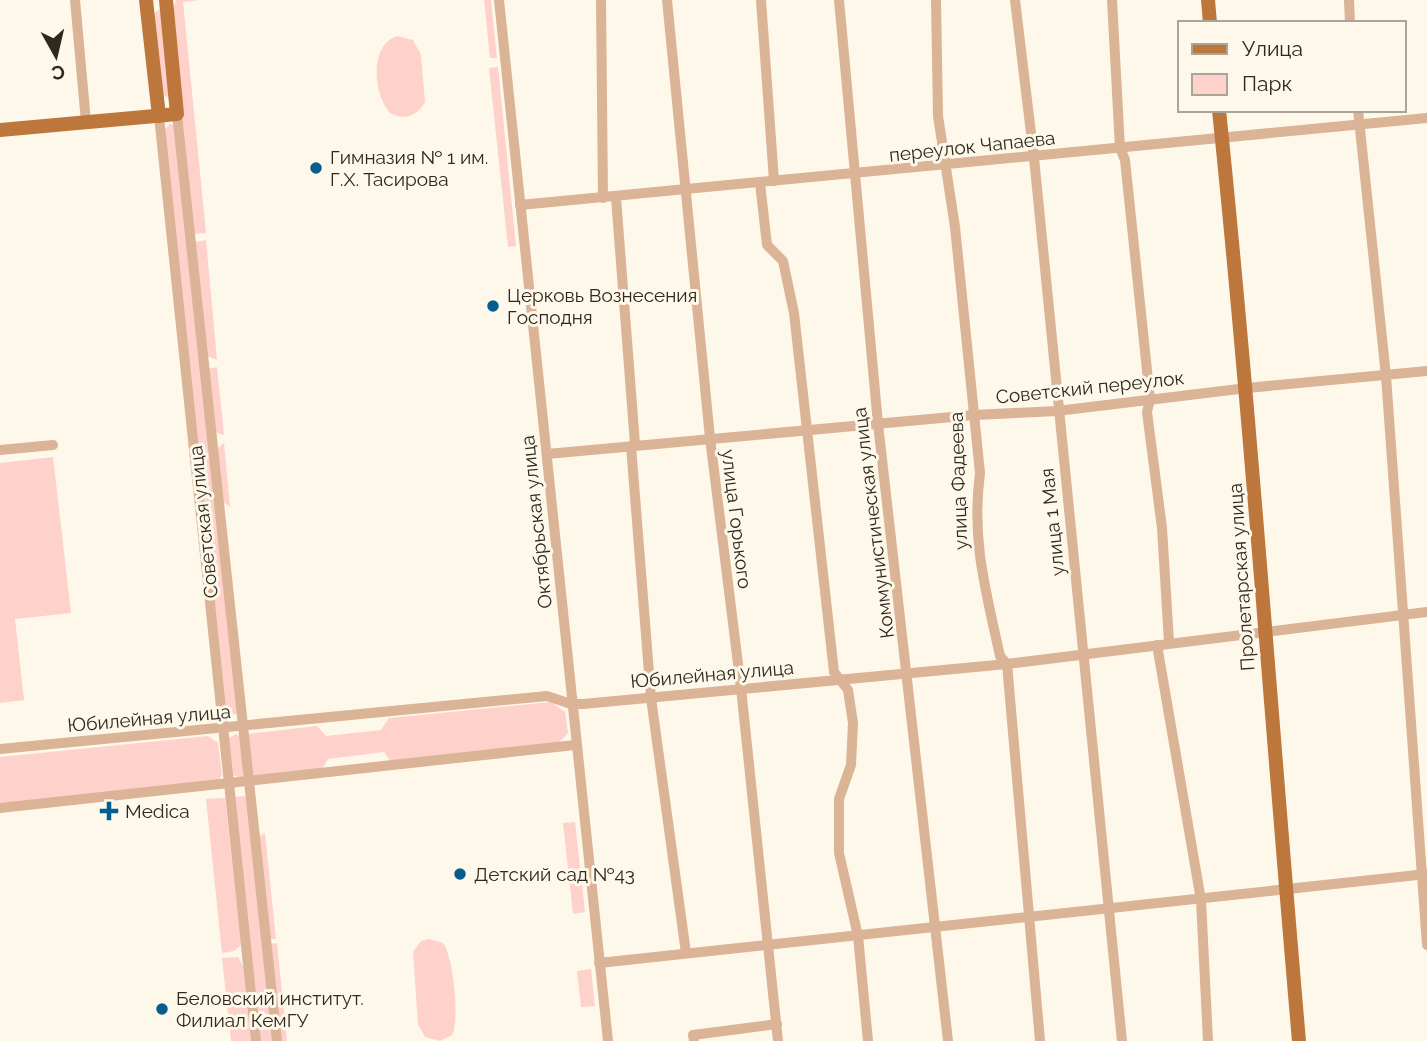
<svg xmlns="http://www.w3.org/2000/svg" width="1427" height="1041" font-family="Raleway,sans-serif">
	<style>
		.green { fill: #fed1cb }
		.lines { fill: none; stroke-linecap: round; stroke-linejoin: round }
		.minor { stroke: #dbb396; stroke-width: 10 }
		.major { stroke: #bd773d; stroke-width: 14 }
		.poi-dot { fill: #065d8f; stroke: #fdf8ea; stroke-width: 2.5 }
		.labels { text-anchor: middle; dominant-baseline: central; stroke-width: 6; stroke-linejoin: round; paint-order: stroke }
		.street-label { font-size: 19px; fill: #2e291c; stroke: #fdf8ea }
		.poi-label { font-size: 19px; fill: #2e291c; stroke: #fdf8ea; text-anchor: start }
	</style>
	<rect width="100%" height="100%" fill="#fdf8ea"/>
	<!-- green -->
	<g class="green">
		<path d="M 176,0 L 200,0 L 183,2 L 206,233 L 194,234 L 172,11 Z"/>
		<path d="M 484,0 L 491,0 L 497,58 L 490,58 Z"/>
		<path d="M 161,8 L 171,94 L 168,97 L 162,95 L 154,14 Z"/>
		<path d="M 397,36 L 413,40 L 421,55 L 425,102 C 417,116 405,121 390,113 C 373,94 369,45 397,36 Z"/>
		<path d="M 498,67 L 516,246 L 508,247 L 489,68 Z"/>
		<path d="M 170,124 L 175,125 L 237,714 L 227,715 L 164,130 Z"/>
		<path d="M 206,240 L 217,360 L 207,356 L 195,242 Z"/>
		<path d="M 217,367 L 224,435 L 215,432 L 208,369 Z"/>
		<path d="M 224,443 L 230,507 L 222,501 L 217,449 Z"/>
		<path d="M 53,457 L 71,613 L 15,619 L 24,700 L 0,703 L 0,463 Z"/>
		<path d="M 551,702 L 565,712 L 568,733 L 557,744 L 391,762 L 384,752 L 328,759 L 322,769 L 252,777 L 248,734 L 317,726 L 326,736 L 381,730 L 389,718 Z"/>
		<path d="M 236,734 L 240,737 L 244,773 L 241,778 L 233,775 L 229,738 Z"/>
		<path d="M 208,736 L 218,743 L 222,775 L 218,781 L 0,805 L 0,757 Z"/>
		<path d="M 246,796 L 274,1041 L 261,1041 L 234,797 Z"/>
		<path d="M 225,798 L 241,945 L 234,951 L 222,953 L 206,799 Z"/>
		<path d="M 575,822 L 585,912 L 573,914 L 563,823 Z"/>
		<path d="M 265,833 L 276,939 L 269,939 L 256,839 Z"/>
		<path d="M 429,939 L 443,943 C 453,955 460,1021 452,1035 L 440,1041 L 425,1037 L 418,1024 L 413,952 L 421,941 Z"/>
		<path d="M 277,943 L 287,1041 L 279,1041 L 270,944 Z"/>
		<path d="M 238,957 L 243,966 L 251,1041 L 231,1041 L 222,958 Z"/>
		<path d="M 591,969 L 595,1006 L 581,1007 L 577,971 Z"/>
	</g>
	<g class="lines">
		<!-- minor -->
		<g class="minor">
			<path d="M 75,0 L 86,122"/>
			<path d="M 499,0 L 608,1041"/>
			<path d="M 601,0 L 603,198"/>
			<path d="M 667,0 L 710,438 L 741,688 L 778,1041"/>
			<path d="M 761,0 L 774,181"/>
			<path d="M 839,0 L 878,424 L 948,1041"/>
			<path d="M 936,0 L 938,116 L 955,227 L 980,473 C 971,540 986,591 1000,656 L 1007,664 L 1040,1041"/>
			<path d="M 1015,0 L 1034,158 L 1122,1041"/>
			<path d="M 1112,0 L 1120,148 L 1125,160 L 1150,399 L 1147,412 L 1162,528 L 1169,642"/>
			<path d="M 1349,0 L 1350,23"/>
			<path d="M 1358,110 L 1386,376 L 1427,945"/>
			<path d="M 177,114 L 277,1041"/>
			<path d="M 159,116 L 256,1041"/>
			<path d="M 760,183 L 767,245 L 783,261 L 794,313 L 834,672 L 848,690 L 853,723 L 851,765 L 839,799 L 839,853 L 858,936 L 868,1041"/>
			<path d="M 616,198 L 635,444"/>
			<path d="M 520,205 L 1427,118"/>
			<path d="M 631,446 L 651,698 L 686,953"/>
			<path d="M 0,450 L 53,445"/>
			<path d="M 547,454 L 974,415 L 1057,411 L 1247,388 L 1427,371"/>
			<path d="M 1157,645 L 1201,900 L 1208,1041"/>
			<path d="M 0,749 L 547,696 L 571,704 L 583,704 L 1007,664 L 1427,612"/>
			<path d="M 0,808 L 575,745"/>
			<path d="M 599,963 L 1427,874"/>
			<path d="M 694,1041 L 693,1035 L 777,1024"/>
		</g>
		<!-- major -->
		<g class="major">
			<path d="M 146,0 L 159,116"/>
			<path d="M 1208,0 L 1210,23"/>
			<path d="M 1219,110 C 1251,420 1272,731 1299,1041"/>
			<path d="M 0,130 L 177,114 L 166,0"/>
		</g>
	</g>
	<!-- markers -->
	<g class="poi-dot">
		<circle cx="316" cy="168" r="7"/>
		<circle cx="493" cy="306" r="7"/>
		<path d="M105.5 800.5h7v7h7v7h-7v7h-7v-7h-7v-7h7z"/>
		<circle cx="460" cy="874" r="7"/>
		<circle cx="162" cy="1009" r="7"/>
	</g>
	<g class="labels">
		<!-- street labels -->
		<g class="street-label">
			<text transform="translate(972 146) rotate(-6)">переулок Чапаева</text>
			<text transform="translate(1090 387) rotate(-6)">Советский переулок</text>
			<text transform="translate(958 481) rotate(-92)">улица Фадеева</text>
			<text transform="translate(737 519) rotate(83)">улица Горького</text>
			<text transform="translate(203 522) rotate(-96)">Советская улица</text>
			<text transform="translate(536 522) rotate(-96)">Октябрьская улица</text>
			<text transform="translate(1052 522) rotate(-96)">улица 1 Мая</text>
			<text transform="translate(873 523) rotate(-97)">Коммунистическая улица</text>
			<text transform="translate(1241 577) rotate(-94)">Пролетарская улица</text>
			<text transform="translate(712 674) rotate(-5)">Юбилейная улица</text>
			<text transform="translate(149 718) rotate(-5)">Юбилейная улица</text>
		</g>
		<!-- poi labels -->
		<g class="poi-label">
			<text x="330" y="157">Гимназия № 1 им.<tspan x="330" dy="22">Г.Х. Тасирова</tspan></text>
			<text x="507" y="295">Церковь Вознесения<tspan x="507" dy="22">Господня</tspan></text>
			<text x="125" y="811">Mеdica</text>
			<text x="474" y="874">Детский сад №43</text>
			<text x="176" y="998">Беловский институт.<tspan x="176" dy="22">Филиал КемГУ</tspan></text>
		</g>
	</g>
	<!-- legend -->
	<rect x="1178" y="21" width="228" height="91" fill="#fdf8ea" stroke="#aaa598" stroke-width="2"/>
	<rect x="1192" y="44" width="35" height="10" fill="#bd773d" stroke="#aaa598" stroke-width="2"/>
	<text x="1242" y="56" font-size="21" fill="#2e291c">Улица</text>
	<rect x="1192" y="74" width="35" height="21" fill="#fed1cb" stroke="#aaa598" stroke-width="2"/>
	<text x="1242" y="91" font-size="21" fill="#2e291c">Парк</text>
	<!-- north arrow -->
	<g transform="translate(56 56) rotate(172)" stroke="#fdf8ea" stroke-width="5" paint-order="stroke">
	<path d="M0-5L12 26L0 18L-12 26Z" fill="#2e291c"/>
	<text y="-10" font-size="19" font-weight="bold" text-anchor="middle" fill="#2e291c">С</text>
	</g>
</svg>
